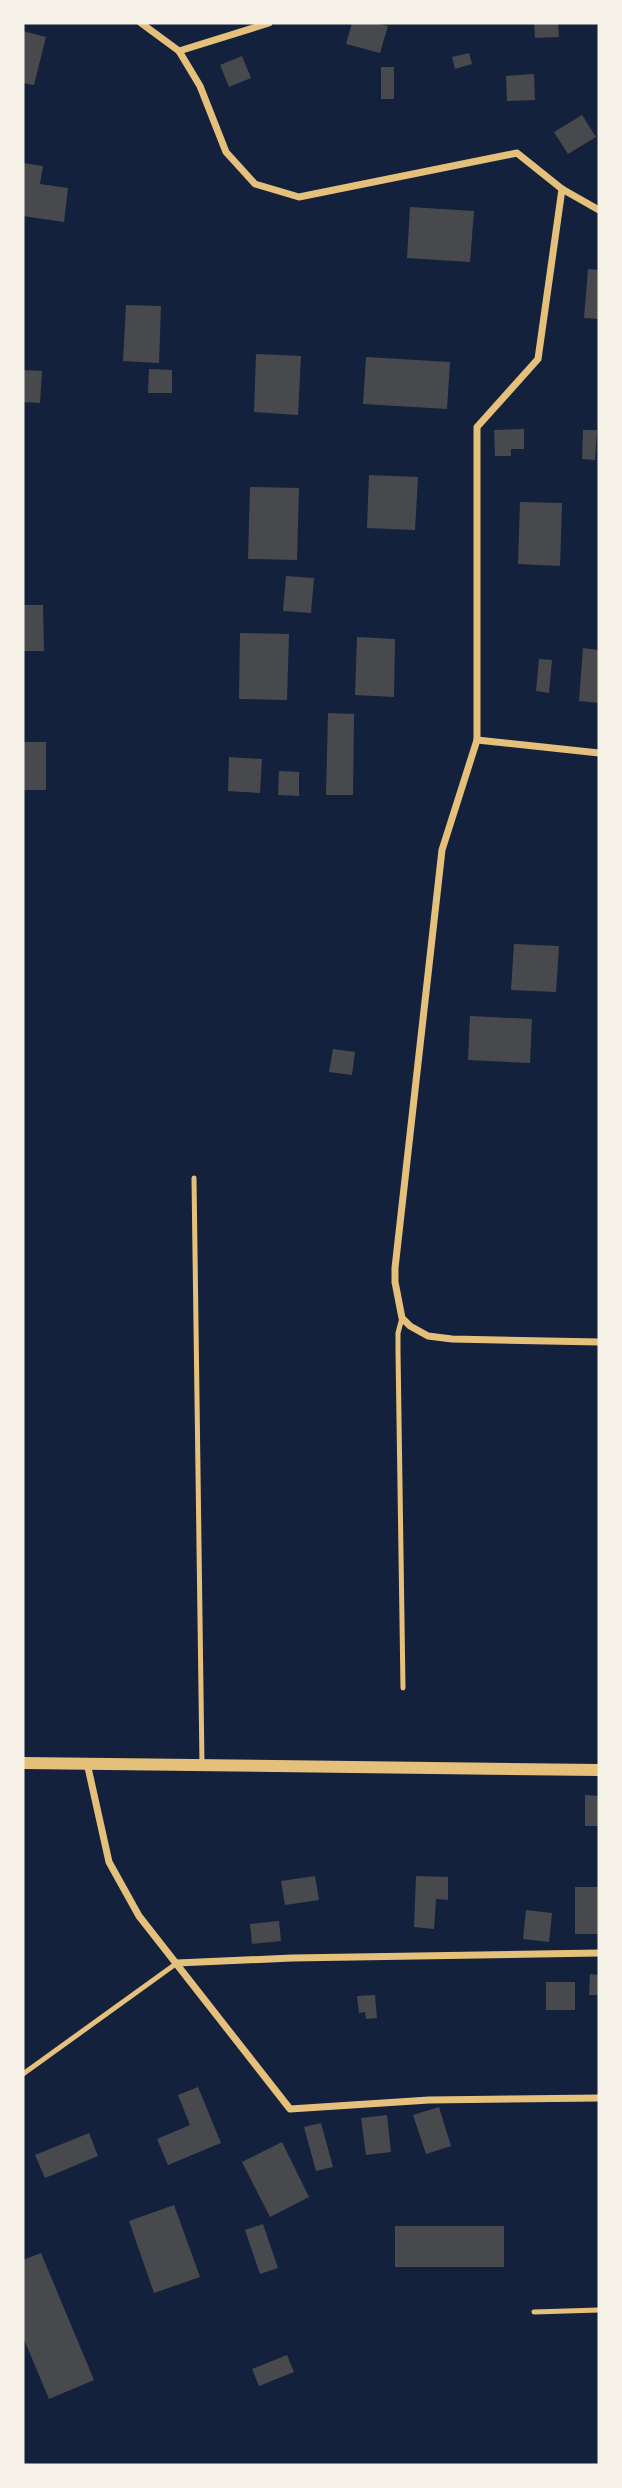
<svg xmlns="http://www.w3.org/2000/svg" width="622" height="2488" font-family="'Noto Serif',serif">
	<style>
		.building { fill: #48494c }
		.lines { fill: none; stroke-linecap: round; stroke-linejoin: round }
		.service { stroke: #e5c07b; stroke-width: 5 }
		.minor { stroke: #e5c07b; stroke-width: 7 }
		.tertiary { stroke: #e5c07b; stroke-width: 12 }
	</style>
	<rect width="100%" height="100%" fill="#14213d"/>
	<!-- building -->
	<g class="building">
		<path d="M 352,23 L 374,23 L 388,26 L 380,53 L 346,44 Z"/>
		<path d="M 534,23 L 558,23 L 559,37 L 535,38 Z"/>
		<path d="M 23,31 L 46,37 L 34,85 L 23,83 Z"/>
		<path d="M 469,53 L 472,64 L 455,69 L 452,57 Z"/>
		<path d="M 242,56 L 251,78 L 229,87 L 220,65 Z"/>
		<rect x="381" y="67" width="13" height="32"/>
		<path d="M 534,74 L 535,100 L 507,101 L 506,76 Z"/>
		<path d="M 582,115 L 596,137 L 568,154 L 554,132 Z"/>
		<path d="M 23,163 L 43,166 L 40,184 L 68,188 L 64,222 L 23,216 Z"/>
		<path d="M 410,207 L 474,211 L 470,262 L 407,258 Z"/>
		<path d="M 588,269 L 599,270 L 599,319 L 584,318 Z"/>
		<path d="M 126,305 L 161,306 L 159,363 L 123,361 Z"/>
		<path d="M 256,354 L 301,356 L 298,415 L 254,412 Z"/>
		<path d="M 366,357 L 450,362 L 447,409 L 363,404 Z"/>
		<path d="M 149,369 L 172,370 L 172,393 L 148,393 Z"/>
		<path d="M 23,370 L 42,371 L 40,403 L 23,402 Z"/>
		<path d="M 524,429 L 524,449 L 511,449 L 511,456 L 495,456 L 494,430 Z"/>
		<path d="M 583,430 L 597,430 L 595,460 L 582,459 Z"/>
		<path d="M 369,475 L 418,477 L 415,530 L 367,528 Z"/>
		<path d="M 250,487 L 299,488 L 297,560 L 248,559 Z"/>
		<path d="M 520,502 L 562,503 L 560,566 L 518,564 Z"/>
		<path d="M 286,576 L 314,578 L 311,613 L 283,611 Z"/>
		<path d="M 23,605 L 43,605 L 44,651 L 23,651 Z"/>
		<path d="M 240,633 L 289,634 L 287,700 L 239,699 Z"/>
		<path d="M 357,637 L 395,639 L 394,697 L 355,695 Z"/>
		<path d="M 583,648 L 599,650 L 599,703 L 579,701 Z"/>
		<path d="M 539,659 L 552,660 L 549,693 L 536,691 Z"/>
		<path d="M 328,713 L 354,714 L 353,795 L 326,795 Z"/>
		<rect x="23" y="742" width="23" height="48"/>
		<path d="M 229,757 L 262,759 L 260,793 L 228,791 Z"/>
		<path d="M 279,771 L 299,772 L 299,796 L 278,795 Z"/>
		<path d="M 514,944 L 559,946 L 556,992 L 511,990 Z"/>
		<path d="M 470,1016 L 532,1019 L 530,1063 L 468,1060 Z"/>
		<path d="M 333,1049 L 355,1052 L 352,1075 L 329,1072 Z"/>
		<path d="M 585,1795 L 599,1796 L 599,1826 L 585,1826 Z"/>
		<path d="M 315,1876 L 319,1900 L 285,1905 L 281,1881 Z"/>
		<path d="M 416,1876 L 448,1877 L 448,1900 L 436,1899 L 434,1929 L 414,1927 Z"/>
		<rect x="575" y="1887" width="24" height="47"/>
		<path d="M 526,1910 L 552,1913 L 549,1942 L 523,1939 Z"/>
		<path d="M 279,1921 L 281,1941 L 252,1944 L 250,1924 Z"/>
		<path d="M 590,1974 L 599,1975 L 599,1995 L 589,1995 Z"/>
		<rect x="546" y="1982" width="29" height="28"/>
		<path d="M 375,1995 L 377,2018 L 366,2019 L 365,2012 L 359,2013 L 357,1996 Z"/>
		<path d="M 198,2087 L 221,2143 L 168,2165 L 157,2139 L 190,2125 L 178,2095 Z"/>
		<path d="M 439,2107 L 451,2146 L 426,2154 L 413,2115 Z"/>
		<path d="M 387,2115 L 391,2152 L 366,2155 L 361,2118 Z"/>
		<path d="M 321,2123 L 333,2167 L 316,2171 L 304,2127 Z"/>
		<path d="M 89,2133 L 98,2156 L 45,2178 L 35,2155 Z"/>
		<path d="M 282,2142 L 309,2197 L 270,2217 L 242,2162 Z"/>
		<path d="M 174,2205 L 200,2277 L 154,2293 L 129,2221 Z"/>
		<path d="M 263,2224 L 278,2268 L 260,2274 L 245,2230 Z"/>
		<rect x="395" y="2226" width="109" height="41"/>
		<path d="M 41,2253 L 94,2380 L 49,2399 L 23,2337 L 23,2260 Z"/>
		<path d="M 287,2355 L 294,2372 L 259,2386 L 252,2369 Z"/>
	</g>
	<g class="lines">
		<!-- service -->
		<g class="service">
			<path d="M 194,1178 L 202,1765"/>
			<path d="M 402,1318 L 398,1333 L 398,1351 L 403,1688"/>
			<path d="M 23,2074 L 177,1963"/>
			<path d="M 534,2312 L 599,2310"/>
		</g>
		<!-- minor -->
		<g class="minor">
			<path d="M 141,23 L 179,51 L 200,86 L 226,152 L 255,184 L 299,197 L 517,153 L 562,189 L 599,210"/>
			<path d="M 179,51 L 269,23"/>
			<path d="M 562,189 L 538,359 L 477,427 L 477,740 L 442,850 L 395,1268 L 395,1282 L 402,1318 L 410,1326 L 428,1336 L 452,1339 L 599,1342"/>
			<path d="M 477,740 L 599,753"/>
			<path d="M 87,1763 L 109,1862 L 139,1916 L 290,2109 L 429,2100 L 599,2098"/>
			<path d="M 177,1963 L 292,1958 L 599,1953"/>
		</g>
		<!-- tertiary -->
		<path class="tertiary" d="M 23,1763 L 599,1770"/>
	</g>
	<!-- border -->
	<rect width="622" height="2488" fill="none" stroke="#f6f1e7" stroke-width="49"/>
</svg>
